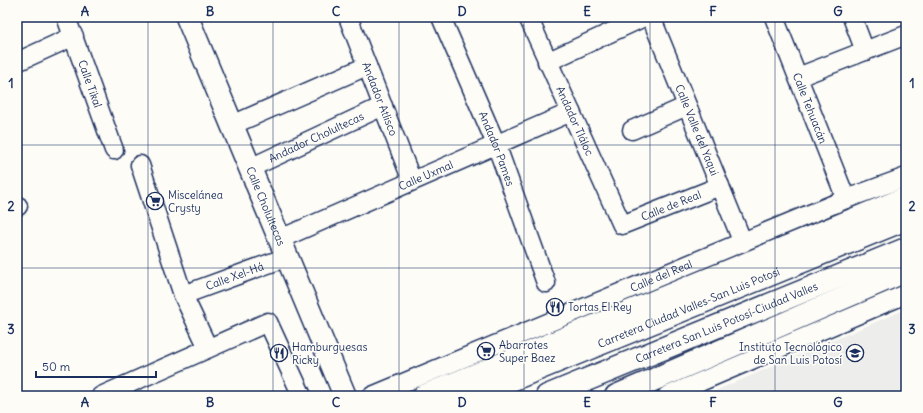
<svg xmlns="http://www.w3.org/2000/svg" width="923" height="413" font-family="Delius,sans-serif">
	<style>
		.built { fill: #edeeec }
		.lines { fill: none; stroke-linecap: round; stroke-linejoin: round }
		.minor-casing { stroke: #1b2f5e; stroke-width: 21 }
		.tertiary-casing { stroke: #1b2f5e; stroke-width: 25 }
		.primary-casing { stroke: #1b2f5e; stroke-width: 25 }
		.minor { stroke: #fdfcf7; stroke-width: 18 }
		.tertiary { stroke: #fdfcf7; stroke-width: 22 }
		.primary { stroke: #fdfcf7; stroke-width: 22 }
		.grid { fill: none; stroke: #1b2f5e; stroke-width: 1; stroke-opacity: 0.55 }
		.labels { text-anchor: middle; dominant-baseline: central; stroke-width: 3.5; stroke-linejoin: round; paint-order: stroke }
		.street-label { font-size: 11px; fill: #1b2f5e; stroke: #fdfcf7 }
		.poi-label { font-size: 11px; fill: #1b2f5e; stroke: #fdfcf7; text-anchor: start }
		.neatline { fill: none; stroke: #1b2f5e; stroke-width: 1.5 }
		.grid-label { font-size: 13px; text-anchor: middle; font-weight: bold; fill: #1b2f5e }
	</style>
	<rect width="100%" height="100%" fill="#fdfcf7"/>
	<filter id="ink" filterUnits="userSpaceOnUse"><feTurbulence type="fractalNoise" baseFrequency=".025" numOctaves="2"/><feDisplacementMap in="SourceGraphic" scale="8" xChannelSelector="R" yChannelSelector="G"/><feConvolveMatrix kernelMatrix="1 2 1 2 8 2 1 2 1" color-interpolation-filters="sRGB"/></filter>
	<g filter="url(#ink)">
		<!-- built -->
		<path class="built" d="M 906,309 L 906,396 L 703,396 Z"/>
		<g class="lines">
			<defs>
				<g id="minor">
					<path id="s1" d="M 66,17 L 114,150"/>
					<path id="s2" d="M 348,17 L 412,181"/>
					<path id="s3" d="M 441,17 L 496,144 L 546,283"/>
					<path id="s4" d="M 528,17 L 622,225 L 720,186"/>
					<path id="s5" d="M 651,17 L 743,243"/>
					<path id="s6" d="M 774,17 L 846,199"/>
					<path d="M 852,17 L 865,51"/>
					<path d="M 17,62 L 74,36"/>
					<path d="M 547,62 L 644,17"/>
					<path d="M 798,77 L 906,35"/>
					<path d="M 232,125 L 367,66"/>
					<path d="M 632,130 L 687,106"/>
					<path d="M 140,165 L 183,295 L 208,348"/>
					<path id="s7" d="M 250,168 L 383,106"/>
					<path d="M 17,206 L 18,206"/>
					<path id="s8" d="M 280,239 L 571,112"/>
					<path id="s9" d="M 183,295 L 287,257"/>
					<path d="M 101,396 L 268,322 L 302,396"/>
					<path id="s10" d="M 372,396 L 846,199 L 906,177"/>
					<path d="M 667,396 L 906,294"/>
				</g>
				<g id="tertiary">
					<path id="s11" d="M 187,17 L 345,396"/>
				</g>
				<g id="primary">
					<path d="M 424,396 L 906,198"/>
					<path id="s12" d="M 472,396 L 906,219"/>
					<path id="s13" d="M 547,396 L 906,249"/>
					<path d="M 616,396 L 906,271"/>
				</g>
			</defs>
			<!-- minor casing -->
			<use href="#minor" class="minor-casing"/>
			<!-- tertiary casing -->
			<use href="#tertiary" class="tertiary-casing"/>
			<!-- primary casing -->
			<use href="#primary" class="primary-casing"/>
			<!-- minor -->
			<use href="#minor" class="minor"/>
			<!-- tertiary -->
			<use href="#tertiary" class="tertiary"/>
			<!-- primary -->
			<use href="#primary" class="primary"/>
		</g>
	</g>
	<!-- grid -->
	<path class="grid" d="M 148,17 L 148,396M 273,17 L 273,396M 399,17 L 399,396M 524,17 L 524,396M 650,17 L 650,396M 775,17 L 775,396M 17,145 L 906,145M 17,268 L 906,268"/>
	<!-- icons -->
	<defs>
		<symbol id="supermarket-ring" viewBox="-11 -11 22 22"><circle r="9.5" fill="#fdfcf7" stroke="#1b2f5e" stroke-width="1.5"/><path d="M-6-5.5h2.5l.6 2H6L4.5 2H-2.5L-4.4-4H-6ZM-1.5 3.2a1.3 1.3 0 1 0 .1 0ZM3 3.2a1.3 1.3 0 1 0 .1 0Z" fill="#1b2f5e"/></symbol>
		<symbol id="restaurant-ring" viewBox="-11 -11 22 22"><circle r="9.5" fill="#fdfcf7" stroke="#1b2f5e" stroke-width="1.5"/><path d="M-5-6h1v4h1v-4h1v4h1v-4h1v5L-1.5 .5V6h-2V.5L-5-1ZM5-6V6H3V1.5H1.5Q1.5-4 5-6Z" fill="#1b2f5e"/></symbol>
		<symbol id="university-ring" viewBox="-11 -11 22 22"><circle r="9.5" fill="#fdfcf7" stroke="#1b2f5e" stroke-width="1.5"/><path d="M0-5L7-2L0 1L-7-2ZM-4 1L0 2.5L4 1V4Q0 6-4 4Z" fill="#1b2f5e"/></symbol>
	</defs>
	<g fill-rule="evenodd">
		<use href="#supermarket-ring" x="145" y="191" width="20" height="20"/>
		<use href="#restaurant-ring" x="545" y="297" width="20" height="20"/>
		<use href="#supermarket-ring" x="476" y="341" width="20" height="20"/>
		<use href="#restaurant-ring" x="269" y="343" width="20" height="20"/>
		<use href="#university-ring" x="845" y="343" width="20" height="20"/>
	</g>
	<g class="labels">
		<!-- street labels -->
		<g class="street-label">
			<text stroke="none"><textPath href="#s1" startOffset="71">Calle Tikal</textPath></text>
			<text stroke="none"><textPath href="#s2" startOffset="88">Andador Atlisco</textPath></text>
			<text stroke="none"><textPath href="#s6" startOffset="98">Calle Tehuacán</textPath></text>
			<text stroke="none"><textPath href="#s4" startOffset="114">Andador Tláloc</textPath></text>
			<text stroke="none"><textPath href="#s5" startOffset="122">Calle Valle del Yaqui</textPath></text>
			<text stroke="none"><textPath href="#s7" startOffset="73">Andador Cholultecas</textPath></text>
			<text stroke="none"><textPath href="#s3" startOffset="143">Andador Pames</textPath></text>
			<text stroke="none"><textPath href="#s8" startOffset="159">Calle Uxmal</textPath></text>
			<text stroke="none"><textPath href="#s11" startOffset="205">Calle Cholultecas</textPath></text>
			<text stroke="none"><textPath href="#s4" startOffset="281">Calle de Real</textPath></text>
			<text stroke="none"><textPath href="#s9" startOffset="55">Calle Xel-Há</textPath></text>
			<text stroke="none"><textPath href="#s10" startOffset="313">Calle del Real</textPath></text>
			<text stroke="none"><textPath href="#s12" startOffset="234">Carretera Ciudad Valles-San Luis Potosí</textPath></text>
			<text stroke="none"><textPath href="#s13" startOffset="194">Carretera San Luis Potosí-Ciudad Valles</textPath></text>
		</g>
		<!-- poi labels -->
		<g class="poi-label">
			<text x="168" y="195">Miscelánea<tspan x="168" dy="13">Crysty</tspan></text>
			<text x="568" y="307">Tortas El Rey</text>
			<text x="499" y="345">Abarrotes<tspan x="499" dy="13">Super Baez</tspan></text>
			<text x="292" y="347">Hamburguesas<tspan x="292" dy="13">Ricky</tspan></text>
			<text x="842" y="347" text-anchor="end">Instituto Tecnológico<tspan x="842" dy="13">de San Luis Potosí</tspan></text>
		</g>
	</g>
	<!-- margin -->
	<rect width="923" height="413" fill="none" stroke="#fdfcf7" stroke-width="44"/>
	<!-- scale -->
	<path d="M36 371v6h120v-6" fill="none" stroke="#1b2f5e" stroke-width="2"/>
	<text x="42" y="371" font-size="12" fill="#1b2f5e" stroke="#fdfcf7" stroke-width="3" paint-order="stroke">50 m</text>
	<rect x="22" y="22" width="879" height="369" class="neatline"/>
	<g class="grid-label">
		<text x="85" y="16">A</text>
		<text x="210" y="16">B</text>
		<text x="336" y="16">C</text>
		<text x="462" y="16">D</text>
		<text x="587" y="16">E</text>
		<text x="713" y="16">F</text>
		<text x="838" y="16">G</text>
		<text x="11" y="88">1</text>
		<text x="912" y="88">1</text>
		<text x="11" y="211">2</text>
		<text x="912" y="211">2</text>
		<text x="11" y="334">3</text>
		<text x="912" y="334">3</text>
		<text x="85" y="407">A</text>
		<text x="210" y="407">B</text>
		<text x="336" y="407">C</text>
		<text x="462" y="407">D</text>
		<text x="587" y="407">E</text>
		<text x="713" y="407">F</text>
		<text x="838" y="407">G</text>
	</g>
</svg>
